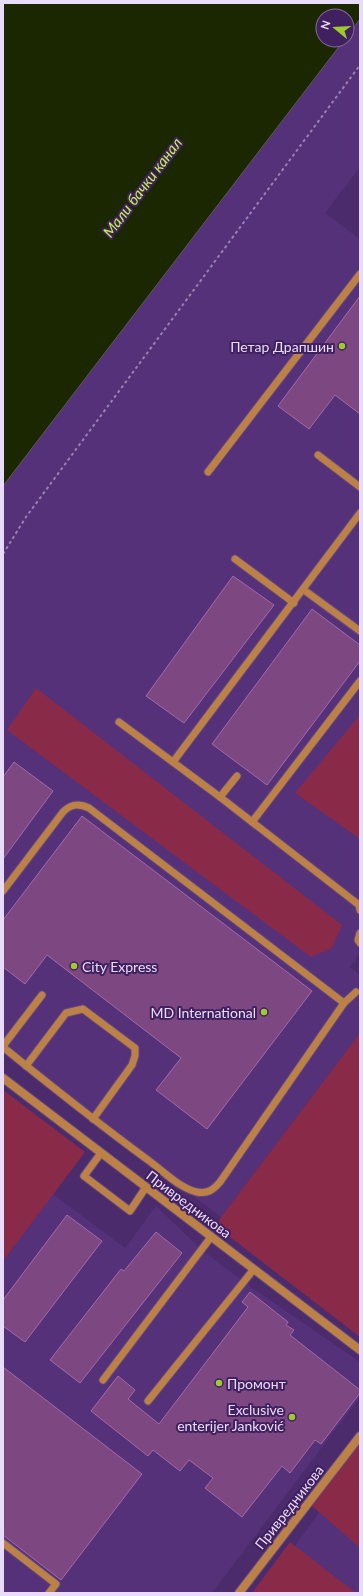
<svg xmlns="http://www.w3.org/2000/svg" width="363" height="1596" font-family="Lato,sans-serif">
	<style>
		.built { fill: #543178 }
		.green { fill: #8a2a49 }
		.water { fill: #1b2700; stroke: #595d4b }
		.building { fill: #7d4781; stroke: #a36ba7 }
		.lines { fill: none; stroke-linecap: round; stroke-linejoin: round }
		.lane-casing { stroke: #644782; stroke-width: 9 }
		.street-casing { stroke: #644782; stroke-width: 10 }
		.path { stroke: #9982b2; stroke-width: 2; stroke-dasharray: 3 3; stroke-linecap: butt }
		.lane { stroke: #bb8147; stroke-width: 7 }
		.street { stroke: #bb8147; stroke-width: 8 }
		.poi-dot { fill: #9fca2e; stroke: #41205f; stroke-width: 1.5 }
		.labels { text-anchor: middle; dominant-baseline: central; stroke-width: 4; stroke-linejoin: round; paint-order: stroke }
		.poi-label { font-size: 14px; fill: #e9dcfb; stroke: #41205f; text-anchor: end }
		.street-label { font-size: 14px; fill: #e9dcfb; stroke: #41205f }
		.water-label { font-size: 15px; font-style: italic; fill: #c2f448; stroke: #41205f }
	</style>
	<rect width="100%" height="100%" fill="#4b2b6b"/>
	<!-- built -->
	<g class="built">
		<path d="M 360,19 L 360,167 L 325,213 L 360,239 L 360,953 L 350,967 L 360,975 L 360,1033 L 221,1217 L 3,1053 L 3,486 L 344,40 L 347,40 L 347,36 Z"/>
		<path d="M 53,1194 L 125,1248 L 156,1206 L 201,1249 L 244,1282 L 360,1362 L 360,1397 L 212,1593 L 3,1593 L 3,1261 Z"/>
		<path d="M 360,1457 L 360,1593 L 260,1593 Z"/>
	</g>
	<!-- green -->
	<g class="green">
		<path d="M 36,688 L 342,925 L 332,948 L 311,957 L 7,730 Z"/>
		<path d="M 360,715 L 360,839 L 295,793 Z"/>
		<path d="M 360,1033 L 360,1337 L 217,1227 L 221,1217 Z"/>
		<path d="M 3,1090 L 85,1152 L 3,1261 Z"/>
		<path d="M 360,1442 L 360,1544 L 358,1546 L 312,1506 Z"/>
		<path d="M 290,1542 L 356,1593 L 252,1593 Z"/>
	</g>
	<!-- water -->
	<path class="water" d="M 3,3 L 360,3 L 360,19 L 347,36 L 347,16 L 323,16 L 323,40 L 344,40 L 3,486 Z"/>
	<!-- building -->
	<g class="building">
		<path d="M 360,296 L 360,414 L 335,395 L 309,429 L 278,406 Z"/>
		<path d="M 233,576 L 274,605 L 184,723 L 146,696 Z"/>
		<path d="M 312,609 L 360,645 L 360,661 L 267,785 L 212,744 Z"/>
		<path d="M 14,762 L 53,791 L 3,859 L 3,777 Z"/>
		<path d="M 82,816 L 312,991 L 207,1129 L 156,1090 L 181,1058 L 47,955 L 25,984 L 3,967 L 3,920 Z"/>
		<path d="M 67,1215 L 102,1241 L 25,1342 L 3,1326 L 3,1300 Z"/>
		<path d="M 156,1232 L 182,1253 L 80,1383 L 50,1360 L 121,1269 L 124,1271 Z"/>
		<path d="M 250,1292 L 288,1322 L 286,1325 L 294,1330 L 290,1335 L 360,1390 L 360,1393 L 321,1444 L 315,1440 L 290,1473 L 282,1466 L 242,1517 L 205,1488 L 213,1478 L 189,1460 L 180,1471 L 153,1450 L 148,1456 L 91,1411 L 118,1376 L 135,1390 L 128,1399 L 159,1424 L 248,1307 L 242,1302 Z"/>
		<path d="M 3,1367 L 142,1474 L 61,1580 L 3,1535 Z"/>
	</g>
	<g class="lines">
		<defs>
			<g id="lane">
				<path d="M 318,455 L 360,487"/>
				<path d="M 208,472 L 360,274"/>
				<path d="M 235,559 L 294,603"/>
				<path d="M 304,590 L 360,631"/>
				<path d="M 119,722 L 220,797 L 359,905 L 360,910"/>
				<path d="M 173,762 L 360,513"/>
				<path d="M 220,797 L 237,776"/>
				<path d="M 252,822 L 360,681"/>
				<path d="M 3,891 L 63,812 C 71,804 79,803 89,808 L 344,1003 L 220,1182 C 213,1190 208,1194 197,1192 C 179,1188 162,1170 148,1160 C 99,1124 51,1086 3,1047"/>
				<path d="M 360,933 L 358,940 L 360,943"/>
				<path d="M 344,1003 L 356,992"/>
				<path d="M 3,1046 L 42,995"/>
				<path d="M 26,1066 L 66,1013 L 83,1009 L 135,1048 L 135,1056 L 132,1065 L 93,1119"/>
				<path d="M 101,1153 L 84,1176 L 130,1211 L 146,1187"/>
				<path d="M 103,1380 L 211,1237"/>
				<path d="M 148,1401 L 254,1269"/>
				<path d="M 3,1543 L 56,1584 L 49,1593"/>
			</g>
			<g id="street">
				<path d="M 3,1078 L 360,1350"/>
				<path d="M 239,1593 L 360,1436"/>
			</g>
		</defs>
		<!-- lane casing -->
		<use href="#lane" class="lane-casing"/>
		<!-- street casing -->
		<use href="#street" class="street-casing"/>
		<!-- path -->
		<path class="path" d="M 3,554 L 26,517 L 360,65"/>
		<!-- lane -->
		<use href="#lane" class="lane"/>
		<!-- street -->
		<use href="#street" class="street"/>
	</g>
	<!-- markers -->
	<g class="poi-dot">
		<circle cx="342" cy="346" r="4"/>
		<circle cx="74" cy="966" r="4"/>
		<circle cx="264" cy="1012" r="4"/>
		<circle cx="219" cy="1383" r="4"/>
		<circle cx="292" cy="1417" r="4"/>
	</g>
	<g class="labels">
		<!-- poi labels -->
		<g class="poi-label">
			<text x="334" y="346">Петар Драпшин</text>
			<text x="82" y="966" text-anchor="start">City Express</text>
			<text x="256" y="1012">MD International</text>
			<text x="227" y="1383" text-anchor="start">Промонт</text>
			<text x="284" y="1409">Exclusive<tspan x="284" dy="16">enterijer Janković</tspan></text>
		</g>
		<!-- street labels -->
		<g class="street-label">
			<text transform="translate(189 1204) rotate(37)">Привредникова</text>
			<text transform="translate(289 1507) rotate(-52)">Привредникова</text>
		</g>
		<!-- water labels -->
		<g class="water-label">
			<text transform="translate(142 187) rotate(-53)">Мали бачки канал</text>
		</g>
	</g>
	<!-- border -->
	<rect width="363" height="1596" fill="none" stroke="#e9dcfb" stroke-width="8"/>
	<!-- north arrow -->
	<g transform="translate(335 28) rotate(288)"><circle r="19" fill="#41205f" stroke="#846b9d"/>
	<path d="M0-3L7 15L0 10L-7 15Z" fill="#9fca2e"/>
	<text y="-6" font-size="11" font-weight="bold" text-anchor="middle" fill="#e9dcfb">N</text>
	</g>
</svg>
